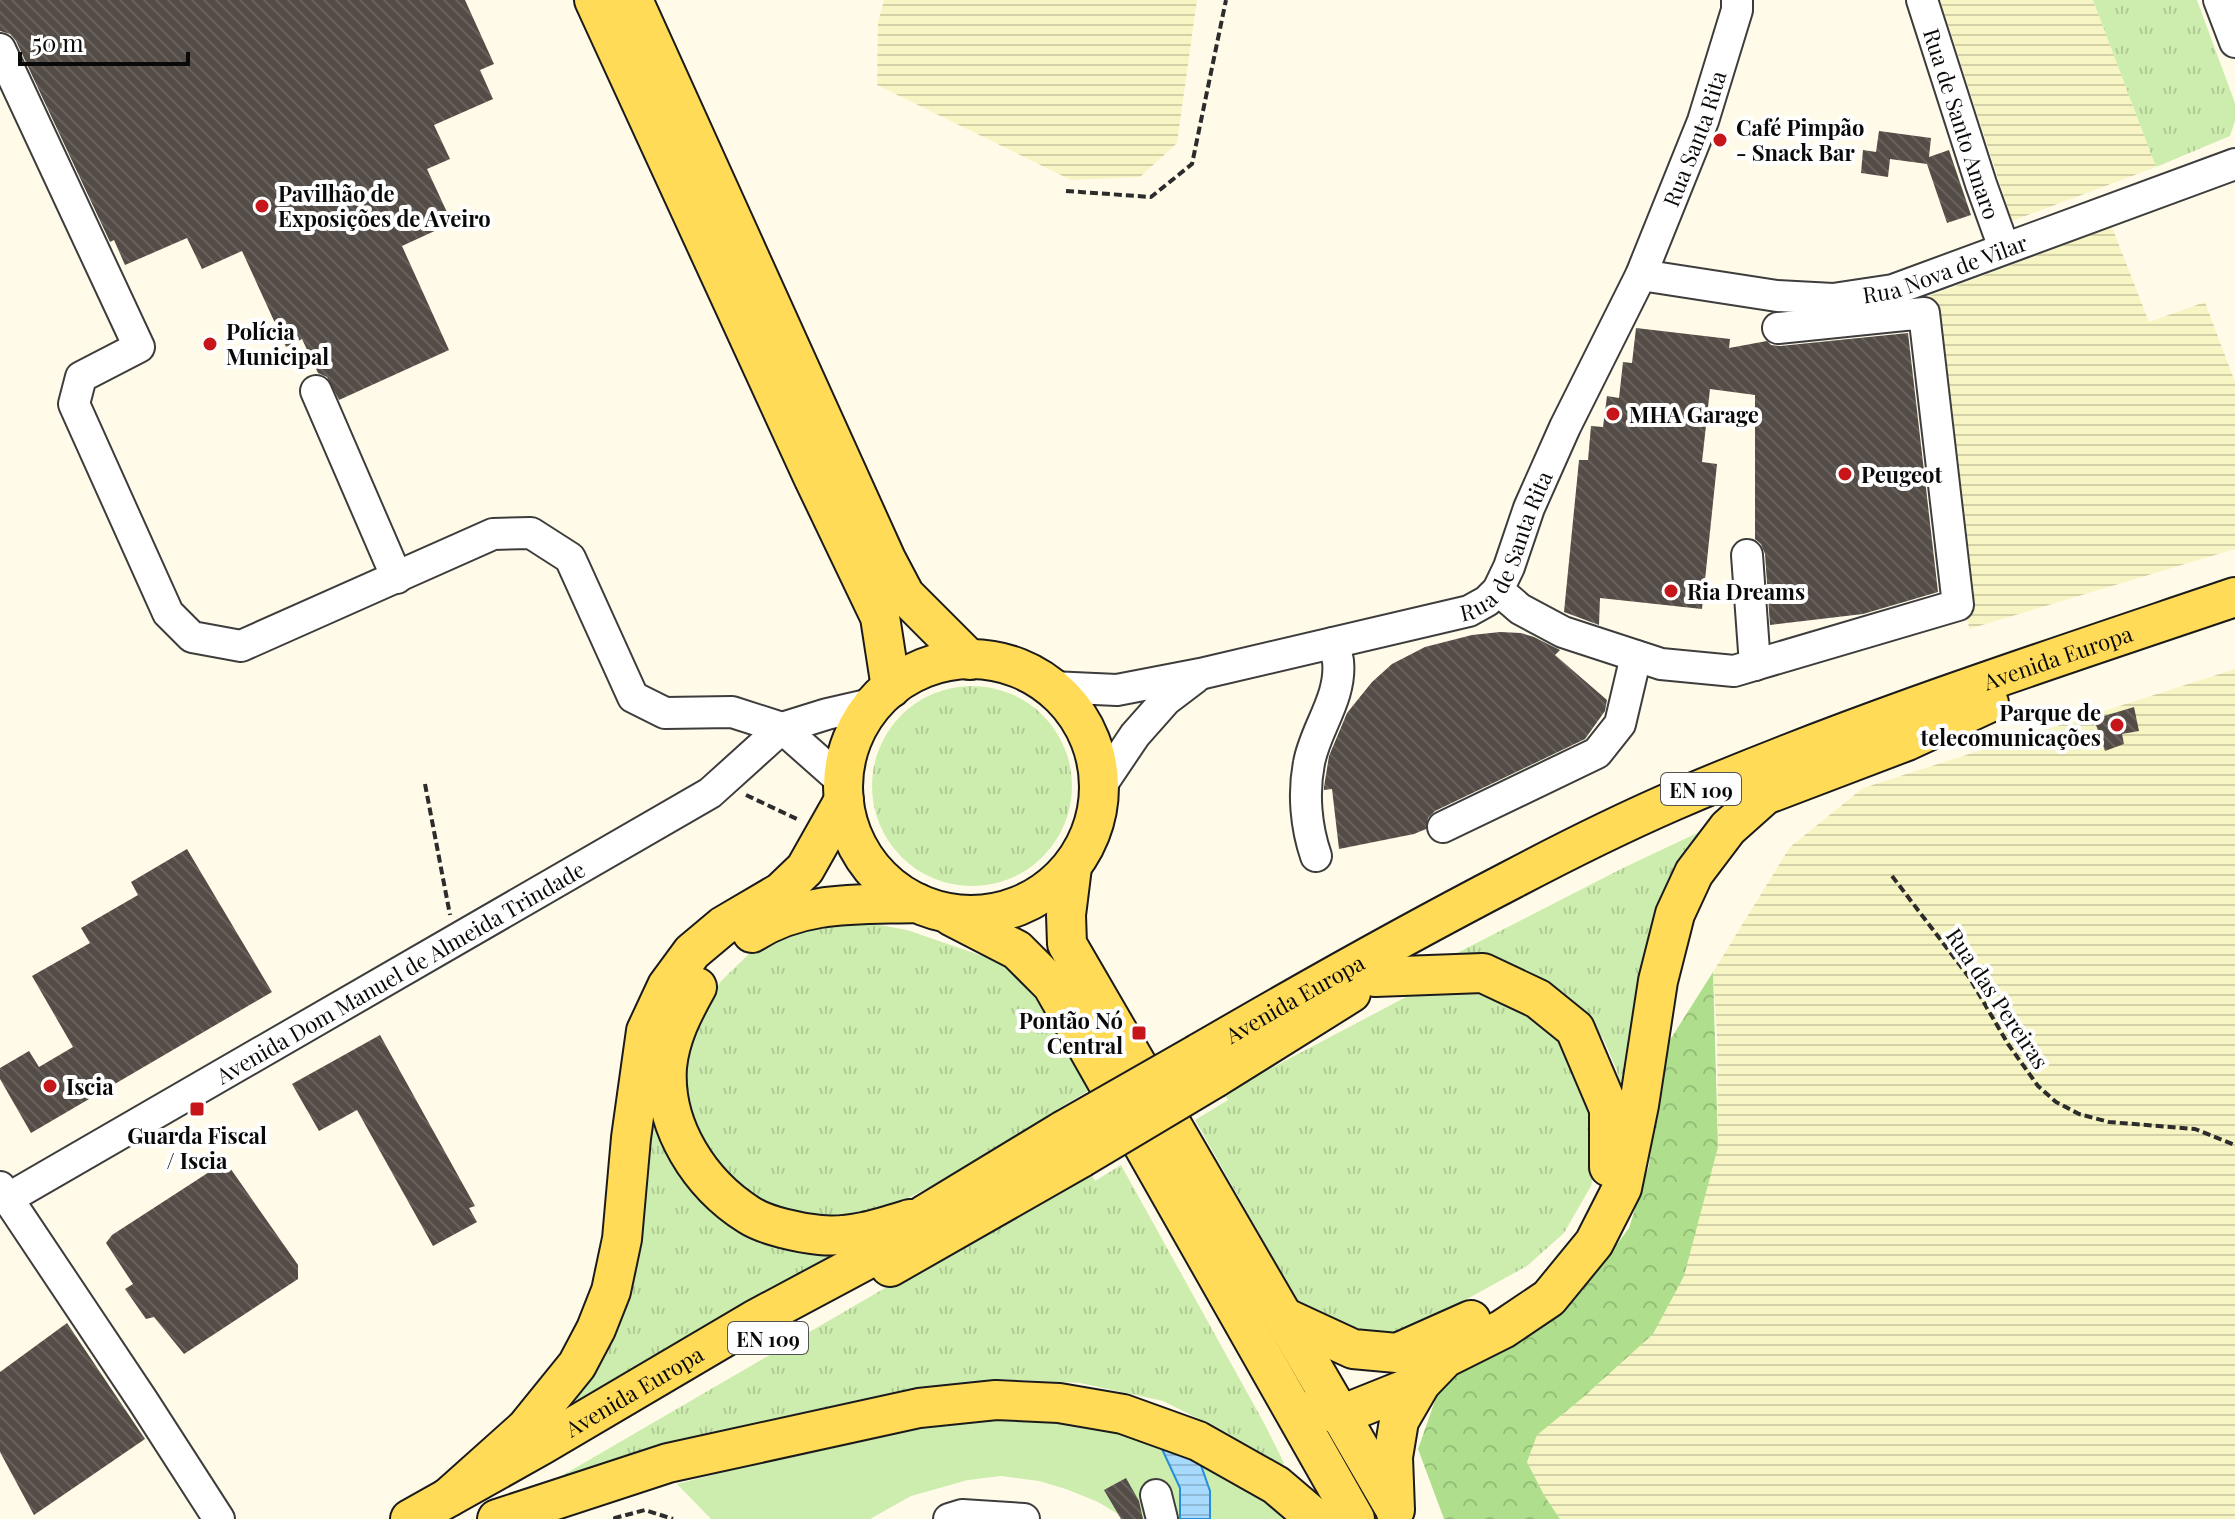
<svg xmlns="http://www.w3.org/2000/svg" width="2235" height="1519" font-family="'Playfair Display',serif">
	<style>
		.farmland { fill: url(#farmland-rules) }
		.grass { fill: url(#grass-tufts) }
		.forest { fill: url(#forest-crowns) }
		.park { fill: #cdedae }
		.water { fill: url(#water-rules); stroke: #278eda; stroke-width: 2 }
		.building { fill: url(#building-back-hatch) }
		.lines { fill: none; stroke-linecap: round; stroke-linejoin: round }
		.minor-casing { stroke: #3d3d3d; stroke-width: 34 }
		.major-casing { stroke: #1b1b1b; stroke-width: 42 }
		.path { stroke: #2c2c2c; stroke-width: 4; stroke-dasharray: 8 4; stroke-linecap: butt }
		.minor { stroke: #fff; stroke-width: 30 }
		.major { stroke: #ffdb58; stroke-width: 38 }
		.major-bridge-casing { stroke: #1b1b1b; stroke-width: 42; stroke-linecap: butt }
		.major-bridge { stroke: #ffdb58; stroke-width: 38 }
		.poi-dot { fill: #c6161a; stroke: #fff; stroke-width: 3 }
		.labels { text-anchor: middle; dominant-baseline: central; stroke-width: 8; stroke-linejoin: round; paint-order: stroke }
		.shield { fill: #fff; stroke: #545454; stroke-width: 2 }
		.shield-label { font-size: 20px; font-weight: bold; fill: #0a0a0a }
		.street-label { font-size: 22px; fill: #0a0a0a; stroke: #fff }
		.poi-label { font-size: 22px; font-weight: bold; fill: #0a0a0a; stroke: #fff; text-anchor: start }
	</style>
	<defs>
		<pattern id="farmland-rules" width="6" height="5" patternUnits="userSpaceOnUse" patternTransform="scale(2)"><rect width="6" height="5" fill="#f8f5c5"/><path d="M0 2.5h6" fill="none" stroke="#d3d1a8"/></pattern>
		<pattern id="grass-tufts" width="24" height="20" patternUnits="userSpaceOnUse" patternTransform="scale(2)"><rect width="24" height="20" fill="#cdedae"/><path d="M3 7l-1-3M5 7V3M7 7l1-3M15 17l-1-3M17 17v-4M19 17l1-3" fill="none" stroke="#afca94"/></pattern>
		<pattern id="forest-crowns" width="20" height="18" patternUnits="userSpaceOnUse" patternTransform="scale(2)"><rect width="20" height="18" fill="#afdf8c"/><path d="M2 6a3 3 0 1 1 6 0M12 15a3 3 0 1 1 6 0" fill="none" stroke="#95be77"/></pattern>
		<pattern id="water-rules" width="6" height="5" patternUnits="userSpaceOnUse" patternTransform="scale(2)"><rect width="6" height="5" fill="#a7dafc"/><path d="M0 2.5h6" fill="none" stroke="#8ebad7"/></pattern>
		<pattern id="building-back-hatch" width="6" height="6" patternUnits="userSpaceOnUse" patternTransform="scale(2)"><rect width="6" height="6" fill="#544c46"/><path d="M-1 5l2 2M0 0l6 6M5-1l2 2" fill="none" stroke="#68615c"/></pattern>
	</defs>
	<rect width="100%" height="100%" fill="#fffbe8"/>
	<!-- farmland -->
	<g class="farmland">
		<path d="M 884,0 L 1197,0 L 1177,143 L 1140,177 L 1071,180 L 877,85 L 878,22 Z"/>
		<path d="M 1940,0 L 2093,0 L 2156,167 L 2012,221 Z"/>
		<path d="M 2112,227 L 2149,322 L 2205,302 L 2235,382 L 2235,549 L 1969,629 L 1929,296 Z"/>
		<path d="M 2235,669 L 2235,1519 L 1560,1519 L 1544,1495 L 1527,1462 L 1537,1434 L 1580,1400 L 1718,1147 L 1717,1035 L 1713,972 L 1790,847 L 1863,788 Z"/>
	</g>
	<!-- grass -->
	<g class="grass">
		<path d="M 2093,0 L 2197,0 L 2235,103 L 2235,121 L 2230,136 L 2156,167 Z"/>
		<circle cx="972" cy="786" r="100"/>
		<path d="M 1712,826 L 1627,1117 L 1617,1071 L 1603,1038 L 1583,1014 L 1451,956 L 1623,868 Z"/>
		<path d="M 858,921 L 907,930 L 1003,963 L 1032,990 L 1093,1088 L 1053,1112 L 1057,1118 L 976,1164 L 884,1210 L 815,1219 L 756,1198 L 708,1163 L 689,1121 L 682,1079 L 691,1031 L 721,981 L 749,954 L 796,930 Z"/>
		<path d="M 1475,991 L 1522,1011 L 1554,1033 L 1579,1070 L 1600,1147 L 1591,1186 L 1564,1233 L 1527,1266 L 1427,1321 L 1378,1336 L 1334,1326 L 1298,1302 L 1195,1120 L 1228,1100 L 1224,1093 L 1406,997 Z"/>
		<path d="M 650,1074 L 684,1172 L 847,1251 L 563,1415 L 607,1337 Z"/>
		<path d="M 1121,1165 L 1264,1423 L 1284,1463 L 1279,1468 L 1227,1433 L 1163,1401 L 1080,1383 L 1000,1379 L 891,1399 L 546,1485 L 947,1252 L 1064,1191 L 1091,1174 L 1095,1181 Z"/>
	</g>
	<!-- forest -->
	<path class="forest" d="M 1713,972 L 1718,1147 L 1684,1276 L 1653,1334 L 1580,1400 L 1537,1435 L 1527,1462 L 1544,1495 L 1560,1519 L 1444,1519 L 1418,1449 L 1437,1395 L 1464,1368 L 1547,1317 L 1581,1292 L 1629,1228 L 1649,1165 L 1663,1051 Z"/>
	<!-- park -->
	<path class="park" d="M 977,1414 L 1120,1424 L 1263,1488 L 1270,1504 L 1285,1519 L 1126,1519 L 1098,1502 L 1066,1489 L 1039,1481 L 1001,1476 L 968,1480 L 911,1496 L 870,1519 L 711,1519 L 677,1484 L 863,1437 Z"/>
	<!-- water -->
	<path class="water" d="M 1157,1438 L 1197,1454 L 1210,1491 L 1210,1519 L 1180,1519 L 1180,1488 Z"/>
	<!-- building -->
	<g class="building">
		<path d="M 0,0 L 465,0 L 494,64 L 480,70 L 493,99 L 434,125 L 450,159 L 427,169 L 452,223 L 402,246 L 449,350 L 339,400 L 327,377 L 318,373 L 302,339 L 286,347 L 242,251 L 202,269 L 187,238 L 125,265 L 114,240 L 110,242 L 16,41 L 10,34 L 0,31 Z"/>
		<path d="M 1879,131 L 1931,138 L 1929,157 L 1949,150 L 1971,215 L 1947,223 L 1927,164 L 1890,159 L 1888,177 L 1861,173 L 1863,150 L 1876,152 Z"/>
		<path d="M 1636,328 L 1730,339 L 1729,348 L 1767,341 L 1771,345 L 1780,346 L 1908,333 L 1938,592 L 1863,614 L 1770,625 L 1765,554 L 1761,544 L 1755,539 L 1755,395 L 1710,389 L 1702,462 L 1717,464 L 1702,609 L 1600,598 L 1599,625 L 1564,612 L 1579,460 L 1588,460 L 1591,426 L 1603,427 L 1607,396 L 1619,398 L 1623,362 L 1632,363 Z"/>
		<path d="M 1500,632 L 1521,633 L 1534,637 L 1560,650 L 1555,655 L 1607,700 L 1605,711 L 1585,739 L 1435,811 L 1428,818 L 1426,829 L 1414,834 L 1339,849 L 1332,789 L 1324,790 L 1324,787 L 1329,756 L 1347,713 L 1372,682 L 1392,664 L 1425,647 L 1472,635 Z"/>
		<path d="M 2134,707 L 2139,731 L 2122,734 L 2124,744 L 2105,751 L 2094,719 Z"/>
		<path d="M 187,849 L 272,992 L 31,1133 L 0,1079 L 0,1068 L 29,1051 L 39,1067 L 73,1047 L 32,976 L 90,943 L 81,928 L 138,895 L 131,882 Z"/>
		<path d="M 380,1035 L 475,1206 L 469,1208 L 477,1222 L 433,1246 L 357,1110 L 319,1131 L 292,1084 Z"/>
		<path d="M 220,1165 L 228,1165 L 298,1265 L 298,1279 L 184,1354 L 154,1317 L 146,1319 L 125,1289 L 133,1284 L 106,1243 L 112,1235 Z"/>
		<path d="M 67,1323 L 145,1439 L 34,1515 L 0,1452 L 0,1372 Z"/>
		<path d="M 1126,1478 L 1139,1501 L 1143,1519 L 1121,1519 L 1104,1490 Z"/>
	</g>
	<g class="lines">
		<defs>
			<g id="minor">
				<path id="s1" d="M 1922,0 L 1981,184 L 2004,248"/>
				<path d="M 2219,0 L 2235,42"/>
				<path d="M 0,49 L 139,347 L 81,377 L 74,404 L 168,613 L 192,637 L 241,646 L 493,534 L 531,533 L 570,558 L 633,697 L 665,713 L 732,712 L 782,728 L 843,782"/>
				<path id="s2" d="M 1641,275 L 1777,296 L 1833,299 L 1893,290 L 2235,164"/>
				<path d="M 316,391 L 397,578"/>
				<path d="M 1747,555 L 1755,665"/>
				<path d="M 1498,590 L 1520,609 L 1563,632 L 1661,664 L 1734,671 L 1958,605 L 1924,313 L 1778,328"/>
				<path id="s3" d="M 1051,687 L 1117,690 L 1200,674 L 1469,611 L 1487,601 L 1498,590 L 1509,567 L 1529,508 L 1565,427 L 1641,275 L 1703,121 L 1737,10 L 1737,0"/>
				<path d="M 1100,787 L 1135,735 L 1166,700 L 1195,678"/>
				<path d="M 1443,827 L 1597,753 L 1620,724 L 1636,656"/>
				<path d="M 1316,856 C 1306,827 1303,793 1309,763 C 1315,729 1342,698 1338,661 C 1337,655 1334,649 1333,643"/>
				<path d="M 0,1187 L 143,1401 L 219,1519"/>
				<path id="s4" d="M 7,1199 L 710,793 L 782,728 L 827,714 L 875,703"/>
				<path d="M 1156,1495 L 1162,1519"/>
				<path d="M 949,1519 L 962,1515 L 1024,1519"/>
			</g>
			<g id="major">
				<path d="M 594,0 L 813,477 L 880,617 L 891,688"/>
				<path d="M 633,0 L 886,559 L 905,595 L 970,660"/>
				<circle cx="971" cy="787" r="128"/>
				<path d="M 1072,867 L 1066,915 L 1067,944 L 1392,1504"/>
				<path d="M 951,916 L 1017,950 L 1052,985 L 1355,1519"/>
				<path d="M 752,933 C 802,900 860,905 917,903"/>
				<path d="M 1375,977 L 1483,973 L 1538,999 L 1575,1029 L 1609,1109 L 1609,1167"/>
				<path d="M 697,987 C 683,1012 670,1037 667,1067 C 663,1127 700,1184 749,1215 C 766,1226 800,1233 820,1235 C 851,1238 881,1228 910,1219"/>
				<path id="s5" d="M 1199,1053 C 1302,993 1405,935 1511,880 C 1564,852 1618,825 1673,801 C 1857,722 2046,661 2235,597"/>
				<path d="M 1215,1078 L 1351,993"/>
				<path d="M 890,1267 L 1081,1158"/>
				<path d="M 1286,1318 L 1353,1349 L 1397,1353 L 1471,1320"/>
				<path d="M 1316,1408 L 1341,1415 L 1421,1383"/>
				<path d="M 449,1497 L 526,1428 L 577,1365 L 596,1329 L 611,1291 L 622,1239 L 631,1138 L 646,1031 L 667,986 L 692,952 L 723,926 L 781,892 L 805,869 L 844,800"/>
				<path d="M 1395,1510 L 1393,1457 L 1399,1421 L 1421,1383 L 1445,1358 L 1503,1329 L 1549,1298 L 1594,1243 L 1622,1188 L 1639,1105 L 1658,981 L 1675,914 L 1694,873 L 1728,828 L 1765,795 L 1907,741 L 1989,703"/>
				<path id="s6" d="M 410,1519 L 542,1445 L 754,1320 L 870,1258 L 924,1215 L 1064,1130"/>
				<path d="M 497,1519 L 668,1463 L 919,1408 L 996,1400 L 1059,1403 L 1123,1414 L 1198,1441 L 1276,1485 L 1316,1519"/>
			</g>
		</defs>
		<!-- minor casing -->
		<use href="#minor" class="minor-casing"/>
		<!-- major casing -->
		<use href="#major" class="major-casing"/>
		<!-- path -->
		<g class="path">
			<path d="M 1066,191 L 1151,197 L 1192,164 L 1226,0"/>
			<path d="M 425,784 L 450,915"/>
			<path d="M 746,795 L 799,820"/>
			<path d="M 1892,876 L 1969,977 L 2008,1044 L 2038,1086 L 2056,1102 L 2079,1114 L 2109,1122 L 2195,1129 L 2235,1145"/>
			<path d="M 616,1519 L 615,1518 L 645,1510 L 673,1519"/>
		</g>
		<!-- minor -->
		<use href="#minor" class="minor"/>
		<!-- major -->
		<use href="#major" class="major"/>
		<defs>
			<g id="major-bridge">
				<path d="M 1064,1130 L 1199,1053"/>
				<path d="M 1081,1158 L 1215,1078"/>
			</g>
		</defs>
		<!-- major-bridge casing -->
		<use href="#major-bridge" class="major-bridge-casing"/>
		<!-- major-bridge -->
		<use href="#major-bridge" class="major-bridge"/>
	</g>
	<!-- markers -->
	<g class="poi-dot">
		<circle cx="1720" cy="140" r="8"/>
		<circle cx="262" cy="206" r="8"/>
		<circle cx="210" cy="344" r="8"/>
		<circle cx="1613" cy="414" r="8"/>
		<circle cx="1845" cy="474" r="8"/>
		<circle cx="1671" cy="591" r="8"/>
		<circle cx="2117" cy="725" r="8"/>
		<rect x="1131" y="1025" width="16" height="16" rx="4"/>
		<circle cx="50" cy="1086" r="8"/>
		<rect x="189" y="1101" width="16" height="16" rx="4"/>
	</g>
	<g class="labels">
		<!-- shield labels -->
		<g class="shield">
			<rect x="1661" y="773" width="80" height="32" rx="6"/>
			<rect x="728" y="1322" width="80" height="32" rx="6"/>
		</g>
		<g class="shield-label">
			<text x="1701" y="789">EN 109</text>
			<text x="768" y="1338">EN 109</text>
		</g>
		<!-- street labels -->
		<g class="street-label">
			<text stroke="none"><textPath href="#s1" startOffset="130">Rua de Santo Amaro</textPath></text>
			<text stroke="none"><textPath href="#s3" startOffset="956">Rua Santa Rita</textPath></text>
			<text stroke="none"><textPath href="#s2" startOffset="310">Rua Nova de Vilar</textPath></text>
			<text stroke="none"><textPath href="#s3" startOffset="504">Rua de Santa Rita</textPath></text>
			<text stroke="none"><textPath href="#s5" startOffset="948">Avenida Europa</textPath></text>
			<text stroke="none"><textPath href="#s4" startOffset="454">Avenida Dom Manuel de Almeida Trindade</textPath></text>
			<text transform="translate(1998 998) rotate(56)">Rua das Pereiras</text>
			<text stroke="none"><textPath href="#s5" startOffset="110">Avenida Europa</textPath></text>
			<text stroke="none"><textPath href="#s6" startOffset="258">Avenida Europa</textPath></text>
		</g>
		<!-- poi labels -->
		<g class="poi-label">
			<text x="1736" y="127">Café Pimpão<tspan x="1736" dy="25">- Snack Bar</tspan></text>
			<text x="278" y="193">Pavilhão de<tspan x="278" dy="25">Exposições de Aveiro</tspan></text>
			<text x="226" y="331">Polícia<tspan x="226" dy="25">Municipal</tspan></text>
			<text x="1629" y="414">MHA Garage</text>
			<text x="1861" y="474">Peugeot</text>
			<text x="1687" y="591">Ria Dreams</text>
			<text x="2101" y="712" text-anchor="end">Parque de<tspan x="2101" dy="25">telecomunicações</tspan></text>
			<text x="1123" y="1020" text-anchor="end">Pontão Nó<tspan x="1123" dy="25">Central</tspan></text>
			<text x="66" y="1086">Iscia</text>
			<text x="197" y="1135" text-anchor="middle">Guarda Fiscal<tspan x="197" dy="25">/ Iscia</tspan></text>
		</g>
	</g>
	<!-- scale -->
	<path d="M20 52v12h168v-12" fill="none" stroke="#0a0a0a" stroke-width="4"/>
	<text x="32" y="52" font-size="24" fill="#0a0a0a" stroke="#ffffff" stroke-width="6" paint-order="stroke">50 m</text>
</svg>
